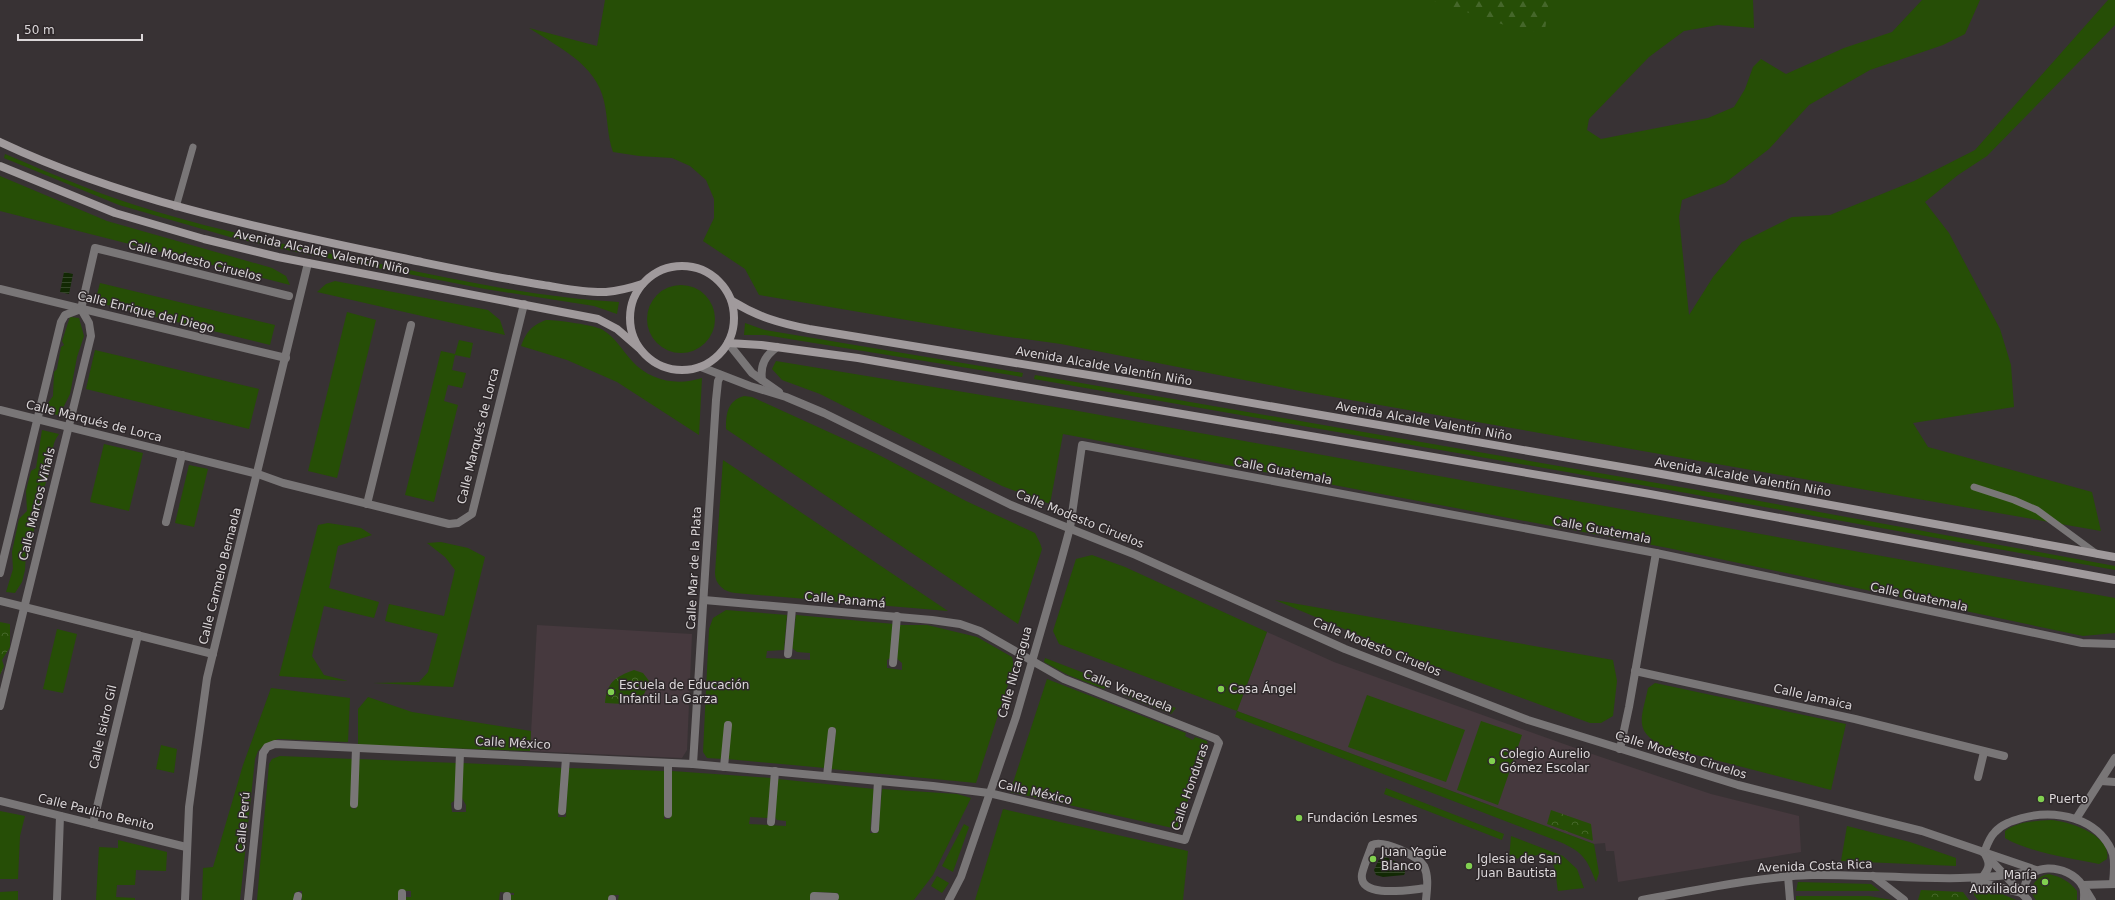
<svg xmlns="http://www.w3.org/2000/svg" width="2115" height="900" font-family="'DejaVu Sans',sans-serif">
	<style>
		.built { fill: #46393e }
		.green { fill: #264e06 }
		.forest { fill: url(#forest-firs) }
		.park { fill: url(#park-crowns) }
		.water { fill: url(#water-rules) }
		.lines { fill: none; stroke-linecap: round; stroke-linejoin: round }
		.lane { stroke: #797677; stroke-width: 7 }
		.street { stroke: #797677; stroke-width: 8 }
		.secondary { stroke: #a09a9c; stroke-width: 8 }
		.poi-dot { fill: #81d050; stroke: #2e282a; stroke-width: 1.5 }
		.labels { text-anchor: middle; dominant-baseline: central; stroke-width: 3; stroke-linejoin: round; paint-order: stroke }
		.street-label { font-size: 12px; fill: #dbd7d9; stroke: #2e282a }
		.poi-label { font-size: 12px; fill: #dbd7d9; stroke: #2e282a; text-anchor: start }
	</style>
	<defs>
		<pattern id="forest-firs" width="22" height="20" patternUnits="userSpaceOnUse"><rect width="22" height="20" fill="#264e06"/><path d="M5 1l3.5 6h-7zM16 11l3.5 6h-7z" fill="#45672a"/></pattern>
		<pattern id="park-crowns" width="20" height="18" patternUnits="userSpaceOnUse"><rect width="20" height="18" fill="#264e06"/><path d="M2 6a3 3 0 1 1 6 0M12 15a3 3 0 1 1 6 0" fill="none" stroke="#45672a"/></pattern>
		<pattern id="water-rules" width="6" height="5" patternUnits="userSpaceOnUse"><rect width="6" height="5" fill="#122904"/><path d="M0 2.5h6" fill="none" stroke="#344728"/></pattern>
	</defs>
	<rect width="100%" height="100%" fill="#383234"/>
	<!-- built -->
	<g class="built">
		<path d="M 537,625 L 692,634 L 687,750 L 682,758 L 530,751 Z"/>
		<path d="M 1267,632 L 1334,662 L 1595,755 L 1711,794 L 1799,816 L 1801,852 L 1618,882 L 1614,851 L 1606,851 L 1605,843 L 1594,844 L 1237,711 Z"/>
	</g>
	<!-- green -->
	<g class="green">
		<path d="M 605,0 L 1753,0 L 1754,28 L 1718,25 L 1684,31 L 1649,57 L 1589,119 L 1587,130 L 1601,139 L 1708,118 L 1734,107 L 1745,89 L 1753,67 L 1761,59 L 1786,74 L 1844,48 L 1892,32 L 1922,0 L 1980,0 L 1965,34 L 1943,45 L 1870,70 L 1809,105 L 1769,149 L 1725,183 L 1682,200 L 1679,217 L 1689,315 L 1713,277 L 1742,242 L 1792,217 L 1830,215 L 1914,181 L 1975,150 L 2108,0 L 2115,0 L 2115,25 L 1987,156 L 1958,175 L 1925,202 L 1949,233 L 2000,329 L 2011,365 L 2014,407 L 1913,423 L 1928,447 L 2092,492 L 2101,531 L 1305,392 L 1061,344 L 995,335 L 759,295 L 745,269 L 703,241 L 714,218 L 714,199 L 706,180 L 690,166 L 672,158 L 639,156 L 613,152 C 607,135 608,118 604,101 C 596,64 558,47 529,28 L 597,46 Z"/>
		<path d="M 5,154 C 54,175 103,196 154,211 C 230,234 308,249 386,265 C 461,281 542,298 619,302 L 617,314 L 594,306 L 485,289 L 296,252 L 230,237 L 119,205 L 4,158 Z"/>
		<path d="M 0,176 L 107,221 L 272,268 L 286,276 L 290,285 L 0,211 Z"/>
		<path d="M 335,281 L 488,310 L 500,320 L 505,335 L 317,292 L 326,284 Z"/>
		<path d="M 100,283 L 275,325 L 270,345 L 95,302 Z"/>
		<circle cx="681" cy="319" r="34"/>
		<path d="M 347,312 L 376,320 L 337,478 L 308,471 Z"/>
		<path d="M 70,317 L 79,318 L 84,336 L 77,357 L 70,394 L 63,408 L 62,416 L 46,412 L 46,406 L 53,396 L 54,372 L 57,369 L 61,347 L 64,345 L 62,341 Z"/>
		<path d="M 546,320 C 557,320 595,325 603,330 C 616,338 622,350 632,361 C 650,381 677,386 702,378 L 699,435 L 617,382 L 567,360 L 521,346 C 527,331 531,326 546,320 Z"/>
		<path d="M 745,323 L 765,330 L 1023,373 L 1022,377 L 765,335 L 744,335 Z"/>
		<path d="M 459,340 L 473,343 L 470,358 L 455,355 L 452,370 L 466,373 L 462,388 L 448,385 L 444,401 L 458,405 L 434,502 L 405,495 L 441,351 L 455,354 Z"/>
		<path d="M 95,350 L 259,389 L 249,429 L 86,389 Z"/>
		<path d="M 776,361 L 1067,409 L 2115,598 L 2115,633 L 2083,636 L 1668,548 L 1063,434 L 1050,504 L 1002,486 L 820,394 L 782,380 L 772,369 Z"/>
		<path d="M 1035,375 L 1726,495 L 2115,566 L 2115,570 L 1664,489 L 1034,379 Z"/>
		<path d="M 744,396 L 752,397 L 877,454 L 966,501 L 1035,533 L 1040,543 L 1042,549 L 1018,624 L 726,429 C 726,414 727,401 744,396 Z"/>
		<path d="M 42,430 L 59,434 C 50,447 55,448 52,461 C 49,472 45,490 38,499 L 43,501 L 35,523 L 32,542 L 26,551 L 25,570 L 22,582 L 15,593 L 6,592 L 13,569 L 12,552 L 19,519 L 27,511 L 26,491 L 31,471 L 36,468 Z"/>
		<path d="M 104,444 L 143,453 L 129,511 L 90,502 Z"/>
		<path d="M 723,460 L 948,611 L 735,593 C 724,592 715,584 715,573 Z"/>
		<path d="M 189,465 L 208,469 L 194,527 L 175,523 Z"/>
		<path d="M 328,523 L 361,528 L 372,535 L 338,546 L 329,588 L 379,602 L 374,618 L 324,606 L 312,656 L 324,675 L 348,681 L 279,676 L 318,525 Z"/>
		<path d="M 441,542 L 468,548 L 485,557 L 453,687 L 373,683 L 419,682 L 428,672 L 438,634 L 385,621 L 389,604 L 444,616 L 455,570 L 445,557 L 427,543 Z"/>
		<path d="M 1092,555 L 1125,567 L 1267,632 L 1237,711 L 1594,844 L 1599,873 L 1596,882 C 1587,859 1583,852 1560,842 L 1235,717 L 1237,711 L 1059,644 L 1053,631 L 1076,559 Z"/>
		<path d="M 1275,600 L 1613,660 L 1617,681 L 1613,716 L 1601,723 L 1590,723 L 1418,660 Z"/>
		<path d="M 726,610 L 787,615 L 784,650 L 767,651 L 766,658 L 810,660 L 810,653 L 797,652 L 792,648 L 796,615 L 894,624 L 890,658 L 887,660 L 887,668 L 902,670 L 902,663 L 895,657 L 899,625 L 927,625 L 977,637 L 1012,657 L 1014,666 L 976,783 L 831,769 L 836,730 L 834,727 L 829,730 L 825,768 L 727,759 L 731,722 L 726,721 L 723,759 L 707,758 L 703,752 L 709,629 L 713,618 Z"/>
		<path d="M 57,629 L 77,634 L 63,693 L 43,689 Z"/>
		<path d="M 1045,658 L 1110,683 L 1104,689 L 1068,675 L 1044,662 Z"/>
		<path d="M 1047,679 L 1186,733 L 1185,736 L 1193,740 L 1195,737 L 1207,741 L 1208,747 L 1177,829 L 1010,792 Z"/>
		<path d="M 1655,683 L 1846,724 L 1831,790 L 1665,747 C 1632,731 1642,718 1648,688 Z"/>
		<path d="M 271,688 L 350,698 L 348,742 L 278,739 L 265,744 L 258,751 L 255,759 L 240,900 L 202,900 L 203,868 L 213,867 L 243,765 Z"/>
		<path d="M 1123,688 L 1176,708 L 1171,714 L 1123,695 Z"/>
		<path d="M 1367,695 L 1465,730 L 1446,782 L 1348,747 Z"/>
		<path d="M 368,697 L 412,712 L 531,731 L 530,751 L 358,745 L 358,709 Z"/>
		<path d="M 1481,721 L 1522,735 L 1498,805 L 1457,790 Z"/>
		<path d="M 161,745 L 177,749 L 174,773 L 156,769 Z"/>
		<path d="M 280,756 L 353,759 L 351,808 L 356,809 L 358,759 L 457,763 L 457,799 L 451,803 L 452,812 L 466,812 L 466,805 L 462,798 L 462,763 L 564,768 L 558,817 L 566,817 L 568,768 L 666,771 L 664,819 L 670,819 L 672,771 L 771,778 L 768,818 L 750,817 L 749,824 L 786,826 L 786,821 L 777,820 L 774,816 L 778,779 L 874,789 L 870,833 L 878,833 L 882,789 L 957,794 L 971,798 L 933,875 L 914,900 L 838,900 L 838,893 L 816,892 L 811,900 L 618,900 L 619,895 L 609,895 L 609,900 L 511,900 L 511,895 L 514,895 L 514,893 L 500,892 L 499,900 L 503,900 L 406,900 L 406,897 L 411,897 L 411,891 L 400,891 L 399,900 L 302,900 L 302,891 L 298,891 L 298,893 L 294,893 L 294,900 L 257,900 L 269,764 L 272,759 Z"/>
		<path d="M 1386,788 L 1504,834 L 1502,840 L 1384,794 Z"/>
		<path d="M 1003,809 L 1188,851 L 1183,900 L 975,900 Z"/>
		<path d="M 0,811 L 25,816 L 20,836 L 18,879 L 0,879 Z"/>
		<path d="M 2051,820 C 2068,821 2112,835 2107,859 L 2099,864 C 2072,859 2028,852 2005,838 L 2005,831 C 2018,821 2035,821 2051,820 Z"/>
		<path d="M 964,824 L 969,827 L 953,872 L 942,866 Z"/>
		<path d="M 1847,826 L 1910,842 L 1956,858 L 1956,866 L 1841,861 Z"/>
		<path d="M 1511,836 L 1563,856 L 1577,869 L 1584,888 L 1558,891 C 1556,880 1556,856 1544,854 L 1509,860 Z"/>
		<path d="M 118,840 L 167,852 L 166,871 L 136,870 L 135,885 L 117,885 L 116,897 L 135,898 L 135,900 L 96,900 L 99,847 L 118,848 Z"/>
		<path d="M 2049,874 C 2061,877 2069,881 2077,891 L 2077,900 L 2036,900 C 2027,889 2035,876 2049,874 Z"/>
		<path d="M 937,876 L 949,883 L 942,893 L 931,886 Z"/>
		<path d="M 1798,882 L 1871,884 L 1880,891 L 1796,891 Z"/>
		<path d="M 1974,889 L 1995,891 L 2016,900 L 1978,900 L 1974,895 Z"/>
		<path d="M 18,891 L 18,900 L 0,900 L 0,892 Z"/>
		<path d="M 1796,896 L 1869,896 L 1892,900 L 1796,900 Z"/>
	</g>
	<!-- forest -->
	<path class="forest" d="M 1431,0 L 1549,0 L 1545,30 L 1525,32 Z"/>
	<!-- park -->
	<g class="park">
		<path d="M 0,622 L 10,624 L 10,647 L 2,660 L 4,666 L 0,675 Z"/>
		<path d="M 634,670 L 643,673 L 650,682 L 643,696 L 623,696 L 623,704 L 605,703 C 607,682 615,677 634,670 Z"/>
		<path d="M 1551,810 L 1591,824 L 1593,841 L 1547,824 Z"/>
		<path d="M 1921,890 L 1963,892 L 1969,900 L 1918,900 Z"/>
	</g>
	<!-- water -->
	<g class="water">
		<path d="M 64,272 L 73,274 L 69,294 L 60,292 Z"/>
		<path d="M 1380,857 L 1386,857 L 1405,866 L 1405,873 L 1404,875 L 1383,877 L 1376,875 L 1374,870 Z"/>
	</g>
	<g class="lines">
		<!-- lane -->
		<g class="lane">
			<path d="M 176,207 L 193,147"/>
			<path d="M 1974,487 L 2014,500 L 2037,510 L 2097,554"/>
		</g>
		<!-- street -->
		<g class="street">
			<path d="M 0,289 L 286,358"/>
			<path d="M 81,309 L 95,248 L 289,296"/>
			<path d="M 728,343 L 752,373 L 779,392"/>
			<path d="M 701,367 L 750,386 L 786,397 L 824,413 L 1011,505 L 1136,555 L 1345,649 L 1528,720 L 1738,785 L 1922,831 L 2036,870"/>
			<path d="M 762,380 C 760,365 765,356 777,347"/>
			<path d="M 0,410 L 258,474 L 283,483 L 449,524 L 458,523 L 472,514 L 524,304"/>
			<path d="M 367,504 L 411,325"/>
			<path d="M 166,522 L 182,455"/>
			<path d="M 0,573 L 61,322 L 65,315 L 81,309 L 89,323 L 91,336 L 0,706"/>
			<path d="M 0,601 L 213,654"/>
			<path d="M 788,654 L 792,608"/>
			<path d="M 893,663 L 897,616"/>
			<path d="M 1635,671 L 1855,719 L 2004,756"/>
			<path d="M 1620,749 L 1629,707 L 1656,553"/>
			<path d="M 693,764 L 716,400 L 718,381 L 721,375"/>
			<path d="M 724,767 L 728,725"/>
			<path d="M 827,776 L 832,731"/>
			<path d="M 1978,777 L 1984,752"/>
			<path d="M 2101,781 L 2115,782"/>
			<path d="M 0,801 L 186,847"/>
			<path d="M 354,804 L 356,748"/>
			<path d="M 458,806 L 460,753"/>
			<path d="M 562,811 L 566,758"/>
			<path d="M 668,814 L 668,763"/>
			<path d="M 2076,819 L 2115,758"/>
			<path d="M 771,822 L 775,771"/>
			<path d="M 93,824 L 138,635"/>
			<path d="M 875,829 L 878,781"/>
			<path d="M 1984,853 C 1987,845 1989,838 1995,832 C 2002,824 2012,821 2022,818 C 2055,809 2099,817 2113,854 C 2115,863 2114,874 2113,884"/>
			<path d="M 1985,854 L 2028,900"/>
			<path d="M 1788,876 L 1790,900"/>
			<path d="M 1873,876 L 1904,900"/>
			<path d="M 1982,878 C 1988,870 1991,865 1986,856"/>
			<path d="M 1975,881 L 2022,893"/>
			<path d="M 2082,885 L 2115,884"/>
			<path d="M 2084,887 L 2092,900"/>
			<path d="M 2024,894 C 2023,859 2069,864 2082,885 C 2085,889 2084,895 2084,900"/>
			<path d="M 57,900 L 60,816"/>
			<path d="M 185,900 L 189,807 L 207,678 L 308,263"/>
			<path d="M 248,900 L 263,753 L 267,747 L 275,744 L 693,764 L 933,786 L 989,793 L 1185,840 L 1219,743 L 1216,739 L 1064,679 L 980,631 L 960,624 L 932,620 L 704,600"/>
			<path d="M 297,900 L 298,896"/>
			<path d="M 402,900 L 402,893"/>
			<path d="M 507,900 L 507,896"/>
			<path d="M 612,900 L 612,899"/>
			<path d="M 814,900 L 814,896 L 835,897"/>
			<path d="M 949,900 L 961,877 L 1016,717 L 1061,561 L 1070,528 L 1082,445 L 1656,553 L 2082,643 L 2115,644"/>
			<path d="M 1426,900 C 1427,889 1429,877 1424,866 C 1418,856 1383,839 1372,845 C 1369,854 1364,865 1362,874 C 1358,900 1413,889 1427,888"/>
			<path d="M 1642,900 C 1698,890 1754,877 1812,875 C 1887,874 1961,885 2035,871"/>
		</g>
		<!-- secondary -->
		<g class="secondary">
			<path d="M 0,142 C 132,204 270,230 412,260 C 456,269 499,278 543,285 C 563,288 586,293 606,292 C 618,291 630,288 642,284"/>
			<path d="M 0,166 L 115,213 L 204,239 L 278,257 L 598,319 L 617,329 L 639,348"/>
			<circle cx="682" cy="318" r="52"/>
			<path d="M 732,301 C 758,317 779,323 809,329 L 1125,381 L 1656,473 L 2115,557"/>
			<path d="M 728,343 L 761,345 L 858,358 L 1042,390 L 1650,494 L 2115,580"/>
		</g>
	</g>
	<!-- markers -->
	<g class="poi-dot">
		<circle cx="1221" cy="689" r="4"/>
		<circle cx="611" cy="692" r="4"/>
		<circle cx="1492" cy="761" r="4"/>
		<circle cx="2041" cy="799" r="4"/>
		<circle cx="1299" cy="818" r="4"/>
		<circle cx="1373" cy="859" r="4"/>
		<circle cx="1469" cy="866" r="4"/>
		<circle cx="2045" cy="882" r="4"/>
	</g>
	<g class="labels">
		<!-- street labels -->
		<g class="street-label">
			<text transform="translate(322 252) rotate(12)">Avenida Alcalde Valentín Niño</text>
			<text transform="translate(195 261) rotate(14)">Calle Modesto Ciruelos</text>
			<text transform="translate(146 312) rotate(14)">Calle Enrique del Diego</text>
			<text transform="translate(1104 366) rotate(10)">Avenida Alcalde Valentín Niño</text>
			<text transform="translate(94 421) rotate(14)">Calle Marqués de Lorca</text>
			<text transform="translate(1424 421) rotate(10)">Avenida Alcalde Valentín Niño</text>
			<text transform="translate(478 436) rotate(-76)">Calle Marqués de Lorca</text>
			<text transform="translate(1283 471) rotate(11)">Calle Guatemala</text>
			<text transform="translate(1743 477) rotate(10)">Avenida Alcalde Valentín Niño</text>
			<text transform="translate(37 504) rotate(-76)">Calle Marcos Viñals</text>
			<text transform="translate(1080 519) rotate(22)">Calle Modesto Ciruelos</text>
			<text transform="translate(1602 530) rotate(11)">Calle Guatemala</text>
			<text transform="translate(694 568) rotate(-87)">Calle Mar de la Plata</text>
			<text transform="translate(220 576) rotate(-76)">Calle Carmelo Bernaola</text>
			<text transform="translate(1919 597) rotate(12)">Calle Guatemala</text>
			<text transform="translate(845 600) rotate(5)">Calle Panamá</text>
			<text transform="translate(1377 647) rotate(22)">Calle Modesto Ciruelos</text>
			<text transform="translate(1015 672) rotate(-74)">Calle Nicaragua</text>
			<text transform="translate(1128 691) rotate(22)">Calle Venezuela</text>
			<text transform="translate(1813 697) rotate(13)">Calle Jamaica</text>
			<text transform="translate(103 727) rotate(-77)">Calle Isidro Gil</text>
			<text transform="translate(513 743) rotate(3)">Calle México</text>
			<text transform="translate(1681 755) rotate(17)">Calle Modesto Ciruelos</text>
			<text transform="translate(1190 787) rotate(-71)">Calle Honduras</text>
			<text transform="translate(1035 792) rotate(13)">Calle México</text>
			<text transform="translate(96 812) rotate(14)">Calle Paulino Benito</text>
			<text transform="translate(243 822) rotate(-85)">Calle Perú</text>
			<text transform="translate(1815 866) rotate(-2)">Avenida Costa Rica</text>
		</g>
		<!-- poi labels -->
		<g class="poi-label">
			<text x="619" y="685">Escuela de Educación<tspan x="619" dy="14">Infantil La Garza</tspan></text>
			<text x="1229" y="689">Casa Ángel</text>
			<text x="1500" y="754">Colegio Aurelio<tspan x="1500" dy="14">Gómez Escolar</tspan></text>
			<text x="2049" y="799">Puerto</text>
			<text x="1307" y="818">Fundación Lesmes</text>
			<text x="1381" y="852">Juan Yagüe<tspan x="1381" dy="14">Blanco</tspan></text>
			<text x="1477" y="859">Iglesia de San<tspan x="1477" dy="14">Juan Bautista</tspan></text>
			<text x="2037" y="875" text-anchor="end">María<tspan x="2037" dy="14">Auxiliadora</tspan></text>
		</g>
	</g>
	<!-- scale -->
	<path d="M18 34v6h124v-6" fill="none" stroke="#dbd7d9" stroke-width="2"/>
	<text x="24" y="34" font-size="12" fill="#dbd7d9" stroke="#2e282a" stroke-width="3" paint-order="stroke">50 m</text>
</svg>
